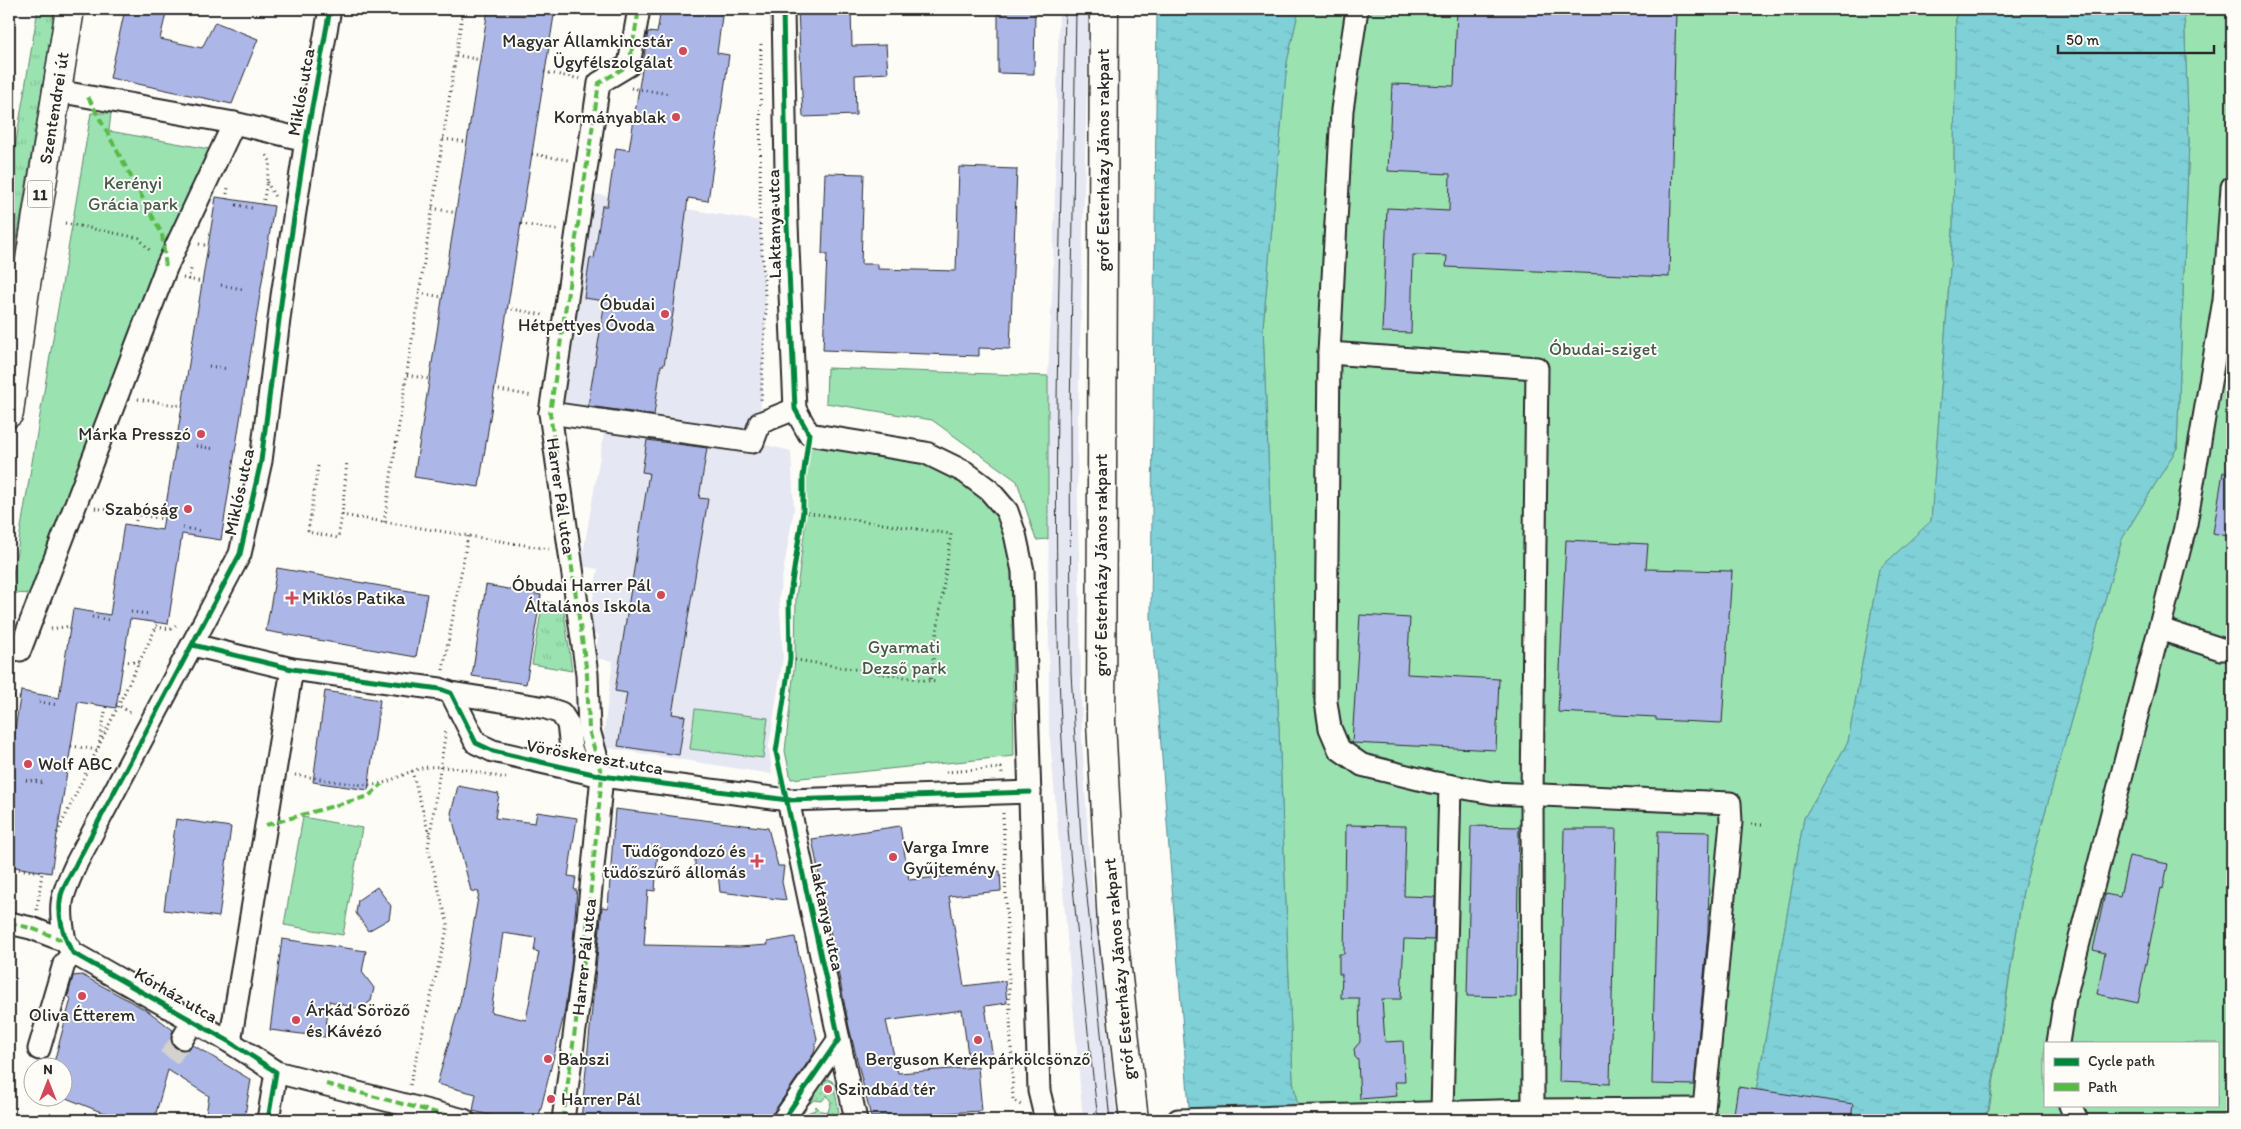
<svg xmlns="http://www.w3.org/2000/svg" width="2241" height="1129" font-family="Itim,sans-serif">
	<style>
		.built { fill: #e5e7f2 }
		.grass { fill: url(#grass-tufts); stroke: #62876e }
		.park { fill: #9ae3b1; stroke: #62876e; fill-rule: evenodd }
		.garden { fill: url(#garden-dots); stroke: #62876e }
		.water { fill: url(#water-ripples); stroke: #5d8e92 }
		.building { fill: #acb7e8; stroke: #2b2b2b; fill-rule: evenodd }
		.lines { fill: none; stroke-linecap: round; stroke-linejoin: round }
		.minor-tunnel { stroke: #d3d2ce; stroke-width: 21; stroke-dasharray: 21 11; stroke-linecap: butt }
		.minor-casing { stroke: #2b2b2b; stroke-width: 25 }
		.major-casing { stroke: #2b2b2b; stroke-width: 31 }
		.path { stroke: #2b2b2b; stroke-width: 3; stroke-dasharray: 1 4; stroke-linecap: butt }
		.minor { stroke: #fdfcf7; stroke-width: 21 }
		.major { stroke: #fdfcf7; stroke-width: 28 }
		.tram { stroke: #2b2b2b; stroke-width: 1 }
		.quiet { stroke: #58b947; stroke-width: 4; stroke-dasharray: 8 4; stroke-linecap: butt }
		.cycleway-casing { stroke: #fdfcf7; stroke-width: 8 }
		.cycleway { stroke: #00873e; stroke-width: 5 }
		.poi-dot { fill: #d1495b; stroke: #fdfcf7; stroke-width: 2 }
		.labels { text-anchor: middle; dominant-baseline: central; stroke-width: 4; stroke-linejoin: round; paint-order: stroke }
		.shield { fill: #fdfcf7; stroke: #6a6a68; stroke-width: 1 }
		.shield-label { font-size: 16px; font-weight: bold; fill: #2b2b2b }
		.poi-label { font-size: 18px; fill: #2b2b2b; stroke: #fdfcf7; text-anchor: end }
		.street-label { font-size: 18px; fill: #2b2b2b; stroke: #fdfcf7 }
		.park-label { font-size: 18px; fill: #47594c; stroke: #fdfcf7 }
	</style>
	<defs>
		<pattern id="grass-tufts" width="24" height="20" patternUnits="userSpaceOnUse" patternTransform="scale(1.25)"><rect width="24" height="20" fill="#9ae3b1"/><path d="M3 7l-1-3M5 7V3M7 7l1-3M15 17l-1-3M17 17v-4M19 17l1-3" fill="none" stroke="#85c398"/></pattern>
		<pattern id="garden-dots" width="8" height="8" patternUnits="userSpaceOnUse" patternTransform="scale(1.25)"><rect width="8" height="8" fill="#9ae3b1"/><path d="M2 2h.1M6 6h.1" fill="none" stroke="#85c398" stroke-width="1.8" stroke-linecap="round"/></pattern>
		<pattern id="water-ripples" width="26" height="14" patternUnits="userSpaceOnUse" patternTransform="scale(1.25)"><rect width="26" height="14" fill="#7fd0d7"/><path d="M2 4q2-2 4 0t4 0M15 11q2-2 4 0t4 0" fill="none" stroke="#6eb3b9"/></pattern>
	</defs>
	<rect width="100%" height="100%" fill="#fdfcf7"/>
	<filter id="ink" filterUnits="userSpaceOnUse"><feTurbulence type="fractalNoise" baseFrequency=".02" numOctaves="2"/><feDisplacementMap in="SourceGraphic" scale="10" xChannelSelector="R" yChannelSelector="G"/><feConvolveMatrix kernelMatrix="1 2 1 2 8 2 1 2 1" color-interpolation-filters="sRGB"/></filter>
	<g filter="url(#ink)">
		<!-- built -->
		<g class="built">
			<path d="M 1059,9 L 1089,9 L 1077,456 L 1082,738 L 1089,853 L 1117,1120 L 1083,1120 L 1049,728 L 1048,376 L 1053,277 Z"/>
			<path d="M 582,192 L 760,221 L 766,310 L 760,423 L 753,442 L 791,451 L 794,509 L 779,596 L 783,657 L 769,747 L 772,774 L 602,747 L 613,661 L 594,658 L 599,635 L 587,632 L 598,569 L 581,566 L 606,421 L 550,413 Z"/>
		</g>
		<!-- grass -->
		<g class="grass">
			<path d="M 38,9 L 55,9 L 9,288 L 9,184 Z"/>
			<path d="M 543,601 L 563,605 L 572,671 L 532,664 Z"/>
		</g>
		<!-- park -->
		<g class="park">
			<path d="M 1299,9 L 1956,9 L 1953,230 L 1931,522 L 1879,569 L 1848,742 L 1804,818 L 1751,1120 L 1300,1120 L 1293,1080 L 1263,327 L 1287,62 Z"/>
			<path d="M 2184,9 L 2232,9 L 2232,1120 L 1978,1120 L 1989,1111 L 2023,891 L 2122,539 L 2177,448 L 2189,141 ZM 2045,1043 L 2217,1043 L 2217,1105 L 2045,1105 Z"/>
			<path d="M 91,113 L 111,113 L 109,131 L 209,149 L 36,594 L 10,593 Z"/>
			<path d="M 827,368 L 1048,376 L 1048,539 L 1036,540 L 1017,481 L 932,420 L 826,403 Z"/>
			<path d="M 812,440 L 922,461 L 961,480 L 986,500 L 1000,519 L 1011,568 L 1014,756 L 791,779 L 785,751 L 795,660 L 796,597 L 805,526 L 806,476 Z"/>
			<path d="M 695,709 L 768,718 L 763,758 L 690,749 Z"/>
			<path d="M 303,817 L 362,828 L 343,935 L 284,925 Z"/>
		</g>
		<!-- garden -->
		<path class="garden" d="M 828,1079 L 833,1082 L 839,1112 L 832,1116 L 807,1113 L 815,1110 L 816,1106 L 821,1111 L 828,1112 L 831,1102 L 827,1095 L 822,1101 L 814,1100 L 805,1107 L 823,1081 Z"/>
		<!-- water -->
		<g class="water">
			<path d="M 1157,9 L 1299,9 L 1287,62 L 1263,327 L 1293,1080 L 1300,1120 L 1190,1120 L 1151,616 Z"/>
			<path d="M 1956,9 L 2184,9 L 2189,141 L 2177,448 L 2122,539 L 2023,891 L 1988,1111 L 1978,1120 L 1751,1120 L 1804,818 L 1848,742 L 1879,569 L 1931,521 L 1953,230 Z"/>
		</g>
		<!-- building -->
		<g class="building">
			<path d="M 125,9 L 167,9 L 160,39 L 202,48 L 215,22 L 258,39 L 232,104 L 110,78 Z"/>
			<path d="M 488,9 L 555,9 L 479,487 L 414,477 Z"/>
			<path d="M 661,9 L 723,9 L 717,53 L 729,55 L 708,201 L 688,198 L 673,313 L 664,365 L 661,365 L 654,415 L 588,406 L 605,301 L 584,298 L 590,258 L 594,259 L 602,206 L 607,206 L 616,148 L 629,150 L 648,32 L 657,33 Z"/>
			<path d="M 798,9 L 851,9 L 852,46 L 886,45 L 888,73 L 855,75 L 856,115 L 803,117 Z"/>
			<path d="M 998,9 L 1035,9 L 1034,74 L 998,73 Z"/>
			<path d="M 1457,9 L 1676,9 L 1669,277 L 1446,267 L 1447,256 L 1413,255 L 1411,333 L 1382,332 L 1387,208 L 1449,211 L 1450,174 L 1388,171 L 1392,84 L 1454,86 Z"/>
			<path d="M 959,167 L 1017,169 L 1010,349 L 979,348 L 979,356 L 823,350 L 827,254 L 822,254 L 825,173 L 864,174 L 861,264 L 878,264 L 878,269 L 956,271 Z"/>
			<path d="M 216,197 L 274,206 L 221,540 L 182,534 L 168,624 L 130,619 L 116,708 L 78,702 L 51,873 L 9,866 L 9,769 L 21,691 L 59,698 L 73,609 L 110,615 L 124,524 L 162,530 Z"/>
			<path d="M 647,440 L 707,448 L 699,498 L 708,499 L 672,714 L 685,716 L 679,755 L 618,746 L 627,693 L 615,691 L 649,473 L 642,472 Z"/>
			<path d="M 2223,472 L 2232,473 L 2232,537 L 2213,533 Z"/>
			<path d="M 1566,540 L 1648,544 L 1646,569 L 1732,571 L 1722,723 L 1656,720 L 1656,717 L 1558,712 Z"/>
			<path d="M 277,568 L 427,594 L 416,657 L 266,631 Z"/>
			<path d="M 486,585 L 541,595 L 526,684 L 472,676 Z"/>
			<path d="M 1360,615 L 1410,618 L 1407,674 L 1499,679 L 1496,750 L 1352,743 Z"/>
			<path d="M 325,691 L 380,700 L 368,790 L 313,782 Z"/>
			<path d="M 458,786 L 499,794 L 495,818 L 535,823 L 537,812 L 577,818 L 568,876 L 576,877 L 574,890 L 577,890 L 571,968 L 564,1015 L 538,1120 L 509,1120 L 473,1111 L 476,1094 L 437,1084 L 460,1003 L 479,892 L 471,891 L 451,813 ZM 503,933 L 536,938 L 534,951 L 539,952 L 526,1020 L 491,1012 Z"/>
			<path d="M 615,809 L 768,828 L 778,866 L 784,866 L 782,882 L 786,900 L 720,892 L 718,873 L 695,870 L 695,852 L 658,848 L 655,891 L 648,890 L 644,945 L 739,947 L 768,945 L 767,942 L 795,937 L 817,1039 L 814,1053 L 773,1113 L 771,1120 L 581,1120 L 602,907 L 608,908 Z"/>
			<path d="M 176,819 L 231,827 L 219,917 L 164,910 Z"/>
			<path d="M 1346,825 L 1406,826 L 1404,896 L 1435,897 L 1434,940 L 1404,939 L 1401,999 L 1382,999 L 1385,1042 L 1403,1041 L 1405,1082 L 1395,1082 L 1397,1096 L 1360,1099 L 1358,1060 L 1355,1057 L 1354,1049 L 1360,1042 L 1359,998 L 1341,998 L 1342,974 L 1339,974 L 1339,954 L 1344,954 Z"/>
			<path d="M 900,826 L 909,880 L 1000,871 L 1001,891 L 949,896 L 964,986 L 1005,981 L 1007,1003 L 985,1006 L 993,1059 L 969,1062 L 962,1010 L 886,1021 L 898,1073 L 978,1067 L 982,1111 L 871,1117 L 849,1027 L 812,839 Z"/>
			<path d="M 1471,826 L 1519,827 L 1516,997 L 1467,996 Z"/>
			<path d="M 1564,829 L 1616,829 L 1610,1084 L 1559,1082 Z"/>
			<path d="M 1658,831 L 1710,832 L 1708,932 L 1694,1085 L 1652,1084 Z"/>
			<path d="M 2129,856 L 2168,864 L 2163,889 L 2161,888 L 2138,1003 L 2097,994 L 2105,953 L 2093,950 L 2105,894 L 2120,897 Z"/>
			<path d="M 377,887 L 391,906 L 389,919 L 368,931 L 356,913 L 358,900 Z"/>
			<path d="M 282,939 L 366,951 L 362,972 L 374,988 L 371,1001 L 359,1009 L 329,1001 L 325,1037 L 270,1030 Z"/>
			<path d="M 82,975 L 148,1011 L 173,1030 L 171,1038 L 176,1048 L 183,1050 L 193,1045 L 251,1080 L 244,1120 L 205,1120 L 209,1096 L 168,1070 L 154,1120 L 110,1120 L 112,1114 L 101,1112 L 61,1096 L 62,1066 L 53,1066 L 71,999 L 68,996 L 73,976 Z"/>
			<path d="M 1738,1087 L 1853,1104 L 1851,1120 L 1733,1120 Z"/>
		</g>
		<g class="lines">
			<!-- minor-tunnel -->
			<path class="minor-tunnel" d="M 169,1058 L 183,1038"/>
			<defs>
				<g id="minor">
					<path d="M 783,9 L 787,224 L 795,409 L 809,434 L 926,453 L 965,472 L 989,490 L 1007,511 L 1015,534 L 1023,571 L 1039,1091 L 1046,1120"/>
					<path d="M 1357,9 L 1342,110 L 1329,353 L 1326,656 L 1326,702 L 1330,728 L 1339,749 L 1362,765 L 1431,782 L 1492,793 L 1730,803 L 1731,822 L 1704,1109"/>
					<path d="M 57,91 L 234,123 L 306,140"/>
					<path d="M 1329,353 L 1537,368 L 1532,796 L 1533,1110"/>
					<path d="M 550,413 L 753,442 L 760,423 L 795,409"/>
					<path d="M 2160,629 L 2221,649 L 2232,649"/>
					<path d="M 193,645 L 292,669 L 440,689 L 451,693 L 476,743 L 493,751 L 602,776 L 788,800 L 1030,792"/>
					<path d="M 9,648 L 20,650 L 166,268 L 234,123"/>
					<path d="M 451,693 L 546,708 L 561,713 L 568,724 L 571,748 L 579,770"/>
					<path d="M 788,800 L 856,1120"/>
					<path d="M 9,923 L 31,928 L 65,941 L 73,953 L 230,1042 L 276,1072 L 464,1120"/>
					<path d="M 65,941 C 58,903 61,897 77,862 L 240,554 L 261,461 L 282,296 L 306,140 L 330,9"/>
					<path d="M 183,1038 L 193,1021"/>
					<path d="M 230,1042 L 292,669"/>
					<path d="M 2058,1043 L 2065,998 L 2080,938 L 2186,524 L 2224,300 L 2232,187"/>
					<path d="M 39,1049 L 64,964 L 73,953"/>
					<path d="M 2070,1105 L 2077,1120"/>
					<path d="M 1442,1112 L 1450,786"/>
					<path d="M 268,1120 L 276,1072"/>
					<path d="M 563,1120 L 583,969 L 602,776 L 589,730 L 587,674 L 550,413 L 599,83 L 629,65 L 639,9"/>
					<path d="M 783,1120 L 839,1039"/>
					<path d="M 1178,1120 L 1533,1110 L 1704,1109 L 1703,1120"/>
				</g>
				<g id="major">
					<path d="M 1104,9 L 1101,722 L 1112,925 L 1134,1120"/>
					<path d="M 9,413 L 24,297 L 70,9"/>
				</g>
			</defs>
			<!-- minor casing -->
			<use href="#minor" class="minor-casing"/>
			<!-- major casing -->
			<use href="#major" class="major-casing"/>
			<!-- path -->
			<g class="path">
				<path d="M 761,44 L 760,221 L 766,309 L 761,400"/>
				<path d="M 456,55 L 480,60"/>
				<path d="M 544,72 L 581,79"/>
				<path d="M 631,88 L 670,94"/>
				<path d="M 443,139 L 467,142"/>
				<path d="M 532,154 L 568,160"/>
				<path d="M 267,182 L 276,199"/>
				<path d="M 226,199 L 228,188"/>
				<path d="M 236,205 L 252,208"/>
				<path d="M 263,205 L 270,161 L 265,152"/>
				<path d="M 432,208 L 456,213"/>
				<path d="M 65,223 L 139,238 L 151,252"/>
				<path d="M 521,224 L 557,230"/>
				<path d="M 199,244 L 208,246"/>
				<path d="M 183,278 L 202,282"/>
				<path d="M 188,280 L 192,266"/>
				<path d="M 221,285 L 242,289"/>
				<path d="M 419,293 L 442,297"/>
				<path d="M 507,308 L 543,315"/>
				<path d="M 209,366 L 228,369"/>
				<path d="M 407,375 L 429,379"/>
				<path d="M 494,389 L 533,396"/>
				<path d="M 138,399 L 182,406"/>
				<path d="M 196,446 L 215,449"/>
				<path d="M 318,466 L 308,532 L 338,538 L 342,515 L 549,549"/>
				<path d="M 95,508 L 164,519"/>
				<path d="M 803,512 L 951,534 L 930,681"/>
				<path d="M 342,515 L 347,461"/>
				<path d="M 384,522 L 463,9"/>
				<path d="M 135,526 L 137,515"/>
				<path d="M 183,528 L 201,531"/>
				<path d="M 131,612 L 150,614"/>
				<path d="M 92,617 L 109,620"/>
				<path d="M 156,627 L 171,629 L 178,624"/>
				<path d="M 51,629 L 70,626"/>
				<path d="M 790,659 L 936,682"/>
				<path d="M 123,661 L 139,663"/>
				<path d="M 443,670 L 468,536"/>
				<path d="M 9,696 L 20,698"/>
				<path d="M 39,702 L 58,705"/>
				<path d="M 116,704 L 133,714"/>
				<path d="M 71,746 L 98,750 L 106,707"/>
				<path d="M 412,771 L 430,838"/>
				<path d="M 946,772 L 1001,768 L 1002,774"/>
				<path d="M 295,775 C 319,778 344,784 368,785 C 387,786 404,772 422,768 C 446,763 482,774 506,778"/>
				<path d="M 26,780 L 45,783"/>
				<path d="M 1003,813 L 1013,1100 L 1021,1105"/>
				<path d="M 1751,824 L 1762,825"/>
				<path d="M 57,833 L 158,623"/>
				<path d="M 9,868 L 42,872"/>
				<path d="M 37,910 L 42,873"/>
				<path d="M 410,1085 L 448,925 L 428,848 L 446,730"/>
				<path d="M 331,1120 L 333,1107"/>
				<path d="M 350,1120 L 352,1111"/>
			</g>
			<!-- minor -->
			<use href="#minor" class="minor"/>
			<!-- major -->
			<use href="#major" class="major"/>
			<!-- tram -->
			<g class="tram">
				<path d="M 1065,9 C 1061,230 1052,453 1059,674 C 1064,823 1081,972 1098,1120"/>
				<path d="M 1076,9 L 1070,418 L 1071,673 L 1081,839 L 1110,1120"/>
			</g>
			<!-- quiet -->
			<g class="quiet">
				<path d="M 88,97 L 162,234 L 166,268"/>
				<path d="M 266,825 L 369,796 L 382,784"/>
				<path d="M 9,923 L 31,928 L 65,941"/>
				<path d="M 326,1084 L 464,1120"/>
				<path d="M 563,1120 L 583,969 L 602,776 L 589,730 L 587,674 L 550,413 L 599,83 L 629,65 L 639,9"/>
			</g>
			<defs>
				<g id="cycleway">
					<path d="M 783,9 L 787,224 L 795,409 L 809,434 L 803,477 L 803,512 L 789,601 L 790,659 L 776,752 L 839,1039 L 783,1120"/>
					<path d="M 193,645 L 292,669 L 440,689 L 451,693 L 476,743 L 493,751 L 602,776 L 788,800 L 1030,792"/>
					<path d="M 268,1120 L 276,1072 L 230,1042 L 73,953 C 63,937 57,915 61,895 C 64,884 72,873 77,862 L 240,554 L 261,461 L 282,296 L 306,140 L 330,9"/>
				</g>
			</defs>
			<!-- cycleway casing -->
			<use href="#cycleway" class="cycleway-casing"/>
			<!-- cycleway -->
			<use href="#cycleway" class="cycleway"/>
		</g>
	</g>
	<!-- markers -->
	<g class="poi-dot">
		<circle cx="683" cy="51" r="5"/>
		<circle cx="676" cy="117" r="5"/>
		<circle cx="665" cy="314" r="5"/>
		<circle cx="201" cy="434" r="5"/>
		<circle cx="188" cy="509" r="5"/>
		<circle cx="661" cy="595" r="5"/>
		<path d="M289.5 590.5h5v5h5v5h-5v5h-5v-5h-5v-5h5z"/>
		<circle cx="28" cy="764" r="5"/>
		<circle cx="893" cy="857" r="5"/>
		<path d="M754.5 853.5h5v5h5v5h-5v5h-5v-5h-5v-5h5z"/>
		<circle cx="82" cy="996" r="5"/>
		<circle cx="296" cy="1020" r="5"/>
		<circle cx="978" cy="1040" r="5"/>
		<circle cx="548" cy="1059" r="5"/>
		<circle cx="828" cy="1089" r="5"/>
		<circle cx="551" cy="1099" r="5"/>
	</g>
	<g class="labels">
		<!-- shield labels -->
		<rect class="shield" x="27.5" y="180.5" width="25" height="27" rx="4"/>
		<g class="shield-label">
			<text x="40" y="194">11</text>
		</g>
		<!-- poi labels -->
		<g class="poi-label">
			<text x="673" y="41">Magyar Államkincstár<tspan x="673" dy="21">Ügyfélszolgálat</tspan></text>
			<text x="666" y="117">Kormányablak</text>
			<text x="655" y="304">Óbudai<tspan x="655" dy="21">Hétpettyes Óvoda</tspan></text>
			<text x="191" y="434">Márka Presszó</text>
			<text x="178" y="509">Szabóság</text>
			<text x="651" y="585">Óbudai Harrer Pál<tspan x="651" dy="21">Általános Iskola</tspan></text>
			<text x="302" y="598" text-anchor="start">Miklós Patika</text>
			<text x="38" y="764" text-anchor="start">Wolf ABC</text>
			<text x="903" y="847" text-anchor="start">Varga Imre<tspan x="903" dy="21">Gyűjtemény</tspan></text>
			<text x="746" y="851">Tüdőgondozó és<tspan x="746" dy="21">tüdőszűrő állomás</tspan></text>
			<text x="306" y="1010" text-anchor="start">Árkád Söröző<tspan x="306" dy="21">és Kávézó</tspan></text>
			<text x="82" y="1015" text-anchor="middle">Oliva Étterem</text>
			<text x="558" y="1059" text-anchor="start">Babszi</text>
			<text x="978" y="1059" text-anchor="middle">Berguson Kerékpárkölcsönző</text>
			<text x="838" y="1089" text-anchor="start">Szindbád tér</text>
			<text x="561" y="1099" text-anchor="start">Harrer Pál</text>
		</g>
		<!-- street labels -->
		<g class="street-label">
			<text transform="translate(301 92) rotate(-80)">Miklós utca</text>
			<text transform="translate(54 108) rotate(-81)">Szentendrei út</text>
			<text transform="translate(1103 160) rotate(-90)">gróf Esterházy János rakpart</text>
			<text transform="translate(774 224) rotate(-91)">Laktanya utca</text>
			<text transform="translate(239 492) rotate(-78)">Miklós utca</text>
			<text transform="translate(561 496) rotate(82)">Harrer Pál utca</text>
			<text transform="translate(1101 565) rotate(-90)">gróf Esterházy János rakpart</text>
			<text transform="translate(595 757) rotate(10)">Vöröskereszt utca</text>
			<text transform="translate(827 917) rotate(78)">Laktanya utca</text>
			<text transform="translate(584 957) rotate(-84)">Harrer Pál utca</text>
			<text transform="translate(1119 969) rotate(-95)">gróf Esterházy János rakpart</text>
			<text transform="translate(176 995) rotate(30)">Kórház utca</text>
		</g>
		<!-- park labels -->
		<g class="park-label">
			<text x="133" y="183">Kerényi<tspan x="133" dy="21">Grácia park</tspan></text>
			<text x="1603" y="349">Óbudai-sziget</text>
			<text x="904" y="647">Gyarmati<tspan x="904" dy="21">Dezső park</tspan></text>
		</g>
	</g>
	<!-- margin -->
	<rect width="2241" height="1129" fill="none" stroke="#fdfcf7" stroke-width="30"/>
	<rect x="15" y="15" width="2211" height="1099" fill="none" stroke="#2b2b2b" stroke-width="2" filter="url(#ink)"/>
	<!-- legend -->
	<rect x="2044" y="1042" width="175" height="65" fill="#fdfcf7" stroke="#a9a8a5"/>
	<rect x="2054" y="1058" width="25" height="8" fill="#00873e" stroke="#a9a8a5"/>
	<text x="2088" y="1066" font-size="15" fill="#2b2b2b">Cycle path</text>
	<rect x="2054" y="1083" width="25" height="8" fill="#58b947" stroke="#a9a8a5"/>
	<text x="2088" y="1092" font-size="15" fill="#2b2b2b">Path</text>
	<!-- north arrow -->
	<g transform="translate(48 1082)"><circle r="24" fill="#fdfcf7" stroke="#a9a8a5"/>
	<path d="M0-4L9 19L0 12L-9 19Z" fill="#d1495b"/>
	<text y="-8" font-size="14" font-weight="bold" text-anchor="middle" fill="#2b2b2b">N</text>
	</g>
	<!-- scale -->
	<path d="M2058 45v8h156v-8" fill="none" stroke="#2b2b2b" stroke-width="2.5"/>
	<text x="2066" y="45" font-size="15" fill="#2b2b2b" stroke="#fdfcf7" stroke-width="4" paint-order="stroke">50 m</text>
</svg>
